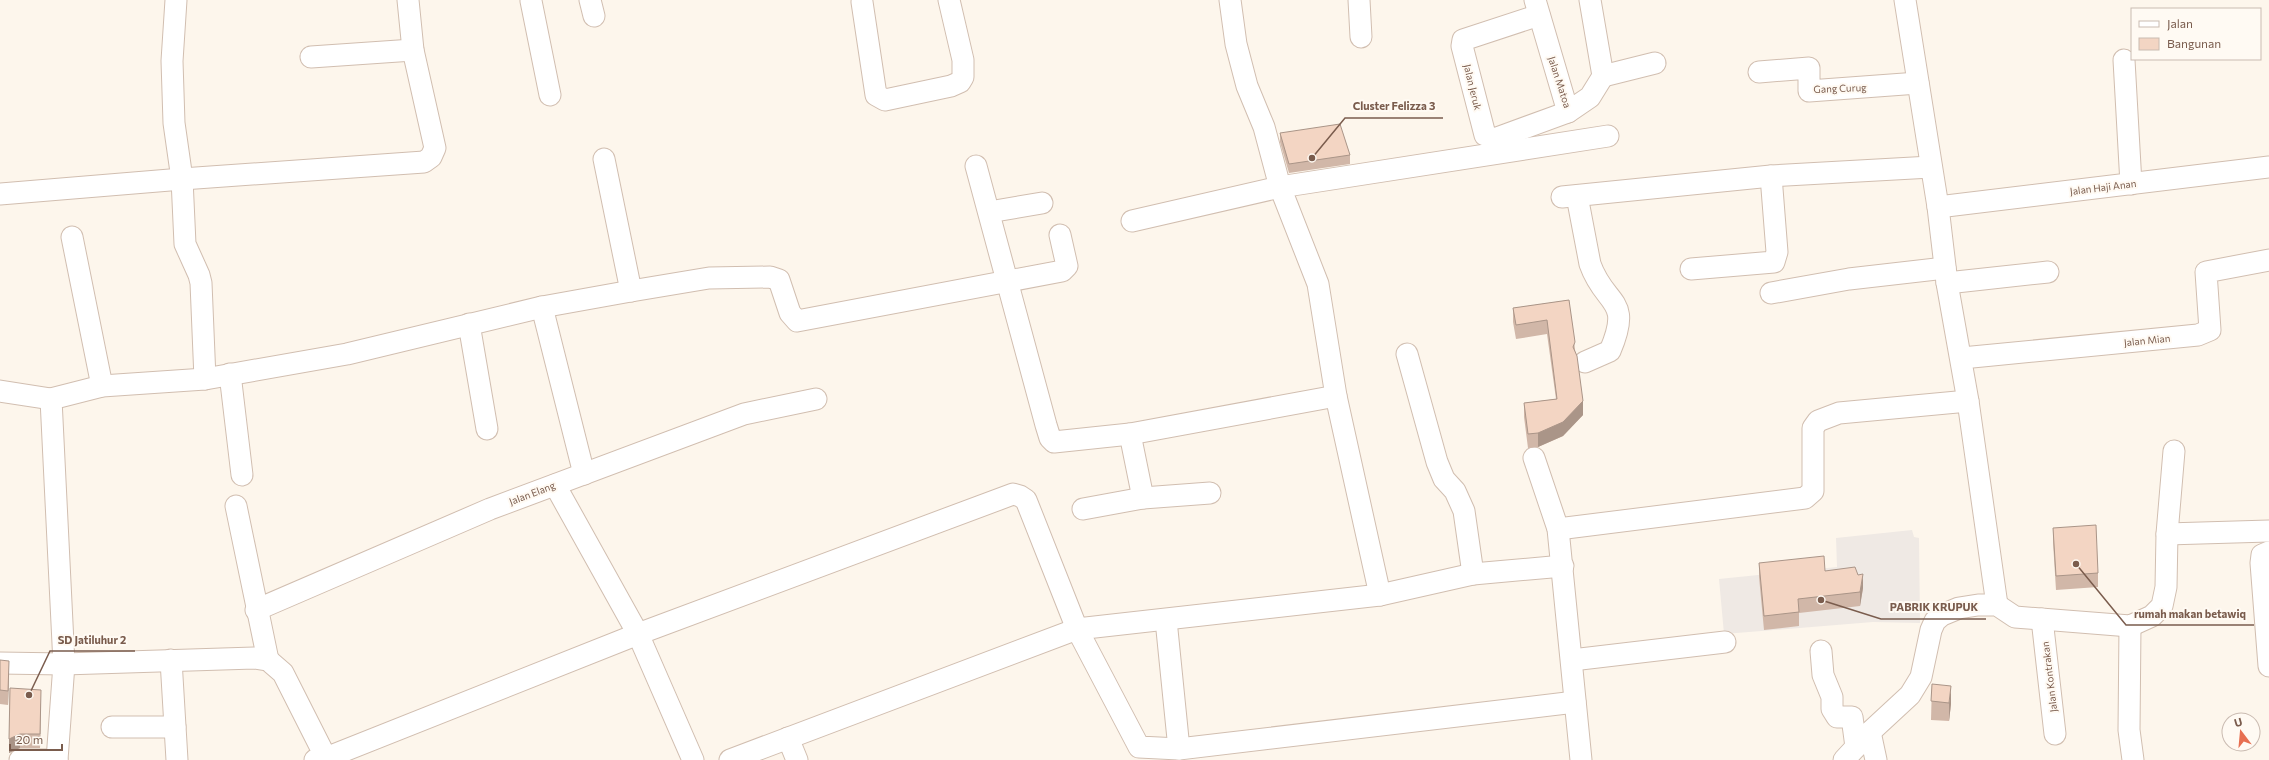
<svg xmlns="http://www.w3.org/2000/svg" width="2269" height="760" font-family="Commissioner,sans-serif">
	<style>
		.industrial { fill: #efe9e4 }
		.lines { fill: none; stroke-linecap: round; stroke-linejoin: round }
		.minor-casing { stroke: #d1beb0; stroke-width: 23 }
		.minor { stroke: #fff; stroke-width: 21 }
		.wall { fill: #d1b7a8 }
		.shaded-wall { fill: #aa9588 }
		.building { fill: #f3d5c3; stroke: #aa9588 }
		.labels { text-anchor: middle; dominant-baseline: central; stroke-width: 4; stroke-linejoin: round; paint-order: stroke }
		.street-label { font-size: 10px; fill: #7a5c4d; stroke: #fffaf3 }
		.leader { fill: none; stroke: #7a5c4d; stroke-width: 1.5 }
		.callout-dot { fill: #7a5c4d; stroke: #fffaf3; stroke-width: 1.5 }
		.callout-label { font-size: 11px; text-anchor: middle; font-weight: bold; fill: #7a5c4d; stroke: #fffaf3; stroke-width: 4; stroke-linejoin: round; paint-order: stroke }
	</style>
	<rect width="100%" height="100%" fill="#fdf6ec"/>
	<!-- industrial -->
	<path class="industrial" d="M 1912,530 L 1914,537 L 1919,538 L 1920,623 L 1873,622 L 1724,634 L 1719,579 L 1837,567 L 1836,538 Z"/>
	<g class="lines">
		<defs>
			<g id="minor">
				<path d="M 176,0 L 172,61 L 174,123 L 182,179 L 185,244 L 199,275 L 201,283 L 205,379"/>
				<path d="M 590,0 L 594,16"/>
				<path d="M 1230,0 L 1236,44 L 1247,86 L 1264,127 L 1280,187 L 1318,284 L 1336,396 L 1380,595"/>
				<path d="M 1359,0 L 1361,37"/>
				<path d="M 1535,0 L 1568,112"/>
				<path d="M 1905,0 L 1938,207 L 1947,283 L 1968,401 L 1997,605"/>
				<path d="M 531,1 L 550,95"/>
				<path d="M 862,2 L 876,95 L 885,100 L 951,86 L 960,82 L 963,77 L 963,60 L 949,0"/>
				<path d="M 1539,15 L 1463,40 L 1462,46 L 1485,135 L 1494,139 L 1568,112 L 1590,97 L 1603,76 L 1590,0"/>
				<path d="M 311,57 L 413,50"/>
				<path d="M 2124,60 L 2131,184"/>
				<path d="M 1759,72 L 1809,68 L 1809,91 L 1918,83"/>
				<path d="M 1603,76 L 1655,63"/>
				<path d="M 604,159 L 631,291"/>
				<path d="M 976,166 L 1046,425 L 1050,438 L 1054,442 L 1130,434 L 1336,396"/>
				<path d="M 0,194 L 182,179 L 424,162 L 431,157 L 435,148 L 413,50 L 408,0"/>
				<path d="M 1577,196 L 1590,264 C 1605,307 1633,297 1610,351 L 1585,362"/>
				<path d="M 1562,197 L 1771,176 L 1931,167"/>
				<path d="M 1938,207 L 2269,167"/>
				<path d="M 989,212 L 1042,203"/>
				<path d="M 1132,221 L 1280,187 L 1608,136"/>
				<path d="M 72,237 L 102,386"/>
				<path d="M 1691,269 L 1774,262 L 1777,252 L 1771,176"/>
				<path d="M 1947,283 L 2048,272"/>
				<path d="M 1771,293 L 1849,279 L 1945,268"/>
				<path d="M 542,307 L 584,474"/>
				<path d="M 469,324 L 487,429"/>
				<path d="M 1407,354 L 1437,462 L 1444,479 L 1455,491 L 1464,511 L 1473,574"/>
				<path d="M 1962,358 L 2198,335 L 2210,330 L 2206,272 L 2269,260"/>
				<path d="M 230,374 L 242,475"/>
				<path d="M 0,391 L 51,399"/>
				<path d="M 1130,434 L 1143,498"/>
				<path d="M 1534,458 L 1558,529 L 1581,760"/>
				<path d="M 555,485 L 638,634 L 693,760"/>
				<path d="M 236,506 L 268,660"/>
				<path d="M 1083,509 L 1143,498 L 1210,493"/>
				<path d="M 1558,529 L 1805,498 L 1813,491 L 1813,428 L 1818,421 L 1839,413 L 1968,401"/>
				<path d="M 2167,534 L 2269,531"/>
				<path d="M 2269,552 L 2262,555 L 2261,563 L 2269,666"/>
				<path d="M 256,610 L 490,509 L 744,414 L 816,399"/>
				<path d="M 2042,619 L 2055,734"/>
				<path d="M 1166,620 L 1179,749"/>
				<path d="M 2130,626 L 2129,730 L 2133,760"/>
				<path d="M 1821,651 L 1823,675 L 1832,697 L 1832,709 L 1837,717 L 1852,717 L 1856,747"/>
				<path d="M 171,660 L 177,760"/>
				<path d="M 1572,660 L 1725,642"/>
				<path d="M 0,663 L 64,664 L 254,658 L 268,660 L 283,673 L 327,760"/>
				<path d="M 112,727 L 175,727"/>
				<path d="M 1870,732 L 1876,760"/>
				<path d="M 788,738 L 797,760"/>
				<path d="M 20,760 L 57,760"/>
				<path d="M 57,760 L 64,664 L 51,399 L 102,386 L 205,379 L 347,354 L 542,307 L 631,291 L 709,278 L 770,277 L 779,280 L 790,313 L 797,321 L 1062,271 L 1067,266 L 1060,235"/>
				<path d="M 315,760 L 326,758 L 638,634 L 1013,494 L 1020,496 L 1026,500 L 1077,629 L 1139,747 L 1179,749 L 1575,702"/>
				<path d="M 730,760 L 1077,629 L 1380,595 L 1473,574 L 1563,566"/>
				<path d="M 1844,760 L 1870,732 L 1910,695 L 1921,677 L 1931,630 L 1935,621 L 1942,615 L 1959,608 L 1978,605 L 1997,605 L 2015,617 L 2130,626 L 2152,616 L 2162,606 L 2166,587 L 2167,534 L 2174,451"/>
			</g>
		</defs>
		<!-- minor casing -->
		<use href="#minor" class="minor-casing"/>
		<!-- minor -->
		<use href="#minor" class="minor"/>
	</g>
	<!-- wall -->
	<g class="wall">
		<path d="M 1280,133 L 1350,155 L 1350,164 L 1289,173 L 1280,142 Z"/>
		<path d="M 1569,300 L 1583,415 L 1563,436 L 1538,447 L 1528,448 L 1524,417 L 1524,403 L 1556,399 L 1547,334 L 1516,339 L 1513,322 L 1513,308 Z"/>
		<path d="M 2053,528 L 2098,573 L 2098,587 L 2056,590 L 2053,542 Z"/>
		<path d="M 1759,563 L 1825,571 L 1863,588 L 1860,606 L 1799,613 L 1799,626 L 1764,630 L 1759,577 Z"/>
		<path d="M 0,660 L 9,675 L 8,705 L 0,704 Z"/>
		<path d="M 1932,684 L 1951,704 L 1949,721 L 1931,720 Z"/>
		<path d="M 10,688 L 41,704 L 40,748 L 20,748 L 9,753 Z"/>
	</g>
	<!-- shaded-wall -->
	<g class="shaded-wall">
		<path d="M 1583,401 L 1583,415 L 1563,436 L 1538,447 L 1538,433 Z"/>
		<path d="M 1863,574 L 1863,588 L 1860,606 L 1860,592 Z"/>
		<path d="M 9,661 L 9,675 L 8,705 L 8,691 Z"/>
		<path d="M 1951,686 L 1951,704 L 1949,721 L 1949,703 Z"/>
		<path d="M 41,690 L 41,704 L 40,748 L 40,734 Z"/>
		<path d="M 20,734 L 20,748 L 9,753 L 9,739 Z"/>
	</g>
	<!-- building -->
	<g class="building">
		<path d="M 1340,124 L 1350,155 L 1289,164 L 1280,133 Z"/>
		<path d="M 1569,300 L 1575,342 L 1573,347 L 1577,356 L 1583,401 L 1563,422 L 1538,433 L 1528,434 L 1524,403 L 1557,399 L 1547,320 L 1516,325 L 1513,308 Z"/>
		<path d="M 2096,525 L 2098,573 L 2056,576 L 2053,528 Z"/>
		<path d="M 1824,556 L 1825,571 L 1855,567 L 1858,575 L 1863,574 L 1860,592 L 1798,599 L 1799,612 L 1764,616 L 1759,563 Z"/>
		<path d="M 0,660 L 9,661 L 8,691 L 0,690 Z"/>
		<path d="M 1932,684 L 1951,686 L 1949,703 L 1931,701 Z"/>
		<path d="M 10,688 L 41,690 L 40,734 L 20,734 L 9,739 Z"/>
	</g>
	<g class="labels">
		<!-- street labels -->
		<g class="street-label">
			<text transform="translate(1560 82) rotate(72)">Jalan Matoa</text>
			<text transform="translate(1473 87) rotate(76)">Jalan Jeruk</text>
			<text transform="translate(1840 88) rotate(-2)">Gang Curug</text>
			<text transform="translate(2103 187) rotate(-7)">Jalan Haji Anan</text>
			<text transform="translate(2147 340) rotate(-6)">Jalan Mian</text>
			<text transform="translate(532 493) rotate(-21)">Jalan Elang</text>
			<text transform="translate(2049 677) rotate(-97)">Jalan Kontrakan</text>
		</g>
	</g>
	<!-- callouts -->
	<path class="leader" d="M1312 158L1345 118H1443M1821 600L1881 619H1986M2076 564L2126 625H2254M29 695L50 651H135"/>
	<g class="callout-dot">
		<circle cx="1312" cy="158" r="4"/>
		<circle cx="1821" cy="600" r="4"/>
		<circle cx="2076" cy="564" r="4"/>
		<circle cx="29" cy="695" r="4"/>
	</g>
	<g class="callout-label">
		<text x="1394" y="110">Cluster Felizza 3</text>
		<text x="1934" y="611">PABRIK KRUPUK</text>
		<text x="2190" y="618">rumah makan betawiq</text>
		<text x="92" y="644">SD Jatiluhur 2</text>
	</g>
	<!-- legend -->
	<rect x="2131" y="8" width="130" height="52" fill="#fffaf3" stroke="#cabbb1"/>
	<rect x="2139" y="21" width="20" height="6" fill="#ffffff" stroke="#cabbb1"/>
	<text x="2167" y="28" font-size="12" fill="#7a5c4d">Jalan</text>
	<rect x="2139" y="38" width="20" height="12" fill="#f3d5c3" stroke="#cabbb1"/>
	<text x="2167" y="48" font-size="12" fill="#7a5c4d">Bangunan</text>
	<!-- north arrow -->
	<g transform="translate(2241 732) rotate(344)"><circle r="19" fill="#fffaf3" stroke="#cabbb1"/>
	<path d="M0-3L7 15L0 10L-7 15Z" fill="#e76f51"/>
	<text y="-6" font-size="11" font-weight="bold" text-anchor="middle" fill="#7a5c4d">U</text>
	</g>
	<!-- scale -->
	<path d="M10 744v6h52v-6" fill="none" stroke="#7a5c4d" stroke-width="2"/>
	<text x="16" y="744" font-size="12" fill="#7a5c4d" stroke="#fffaf3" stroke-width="3" paint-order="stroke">20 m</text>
</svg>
